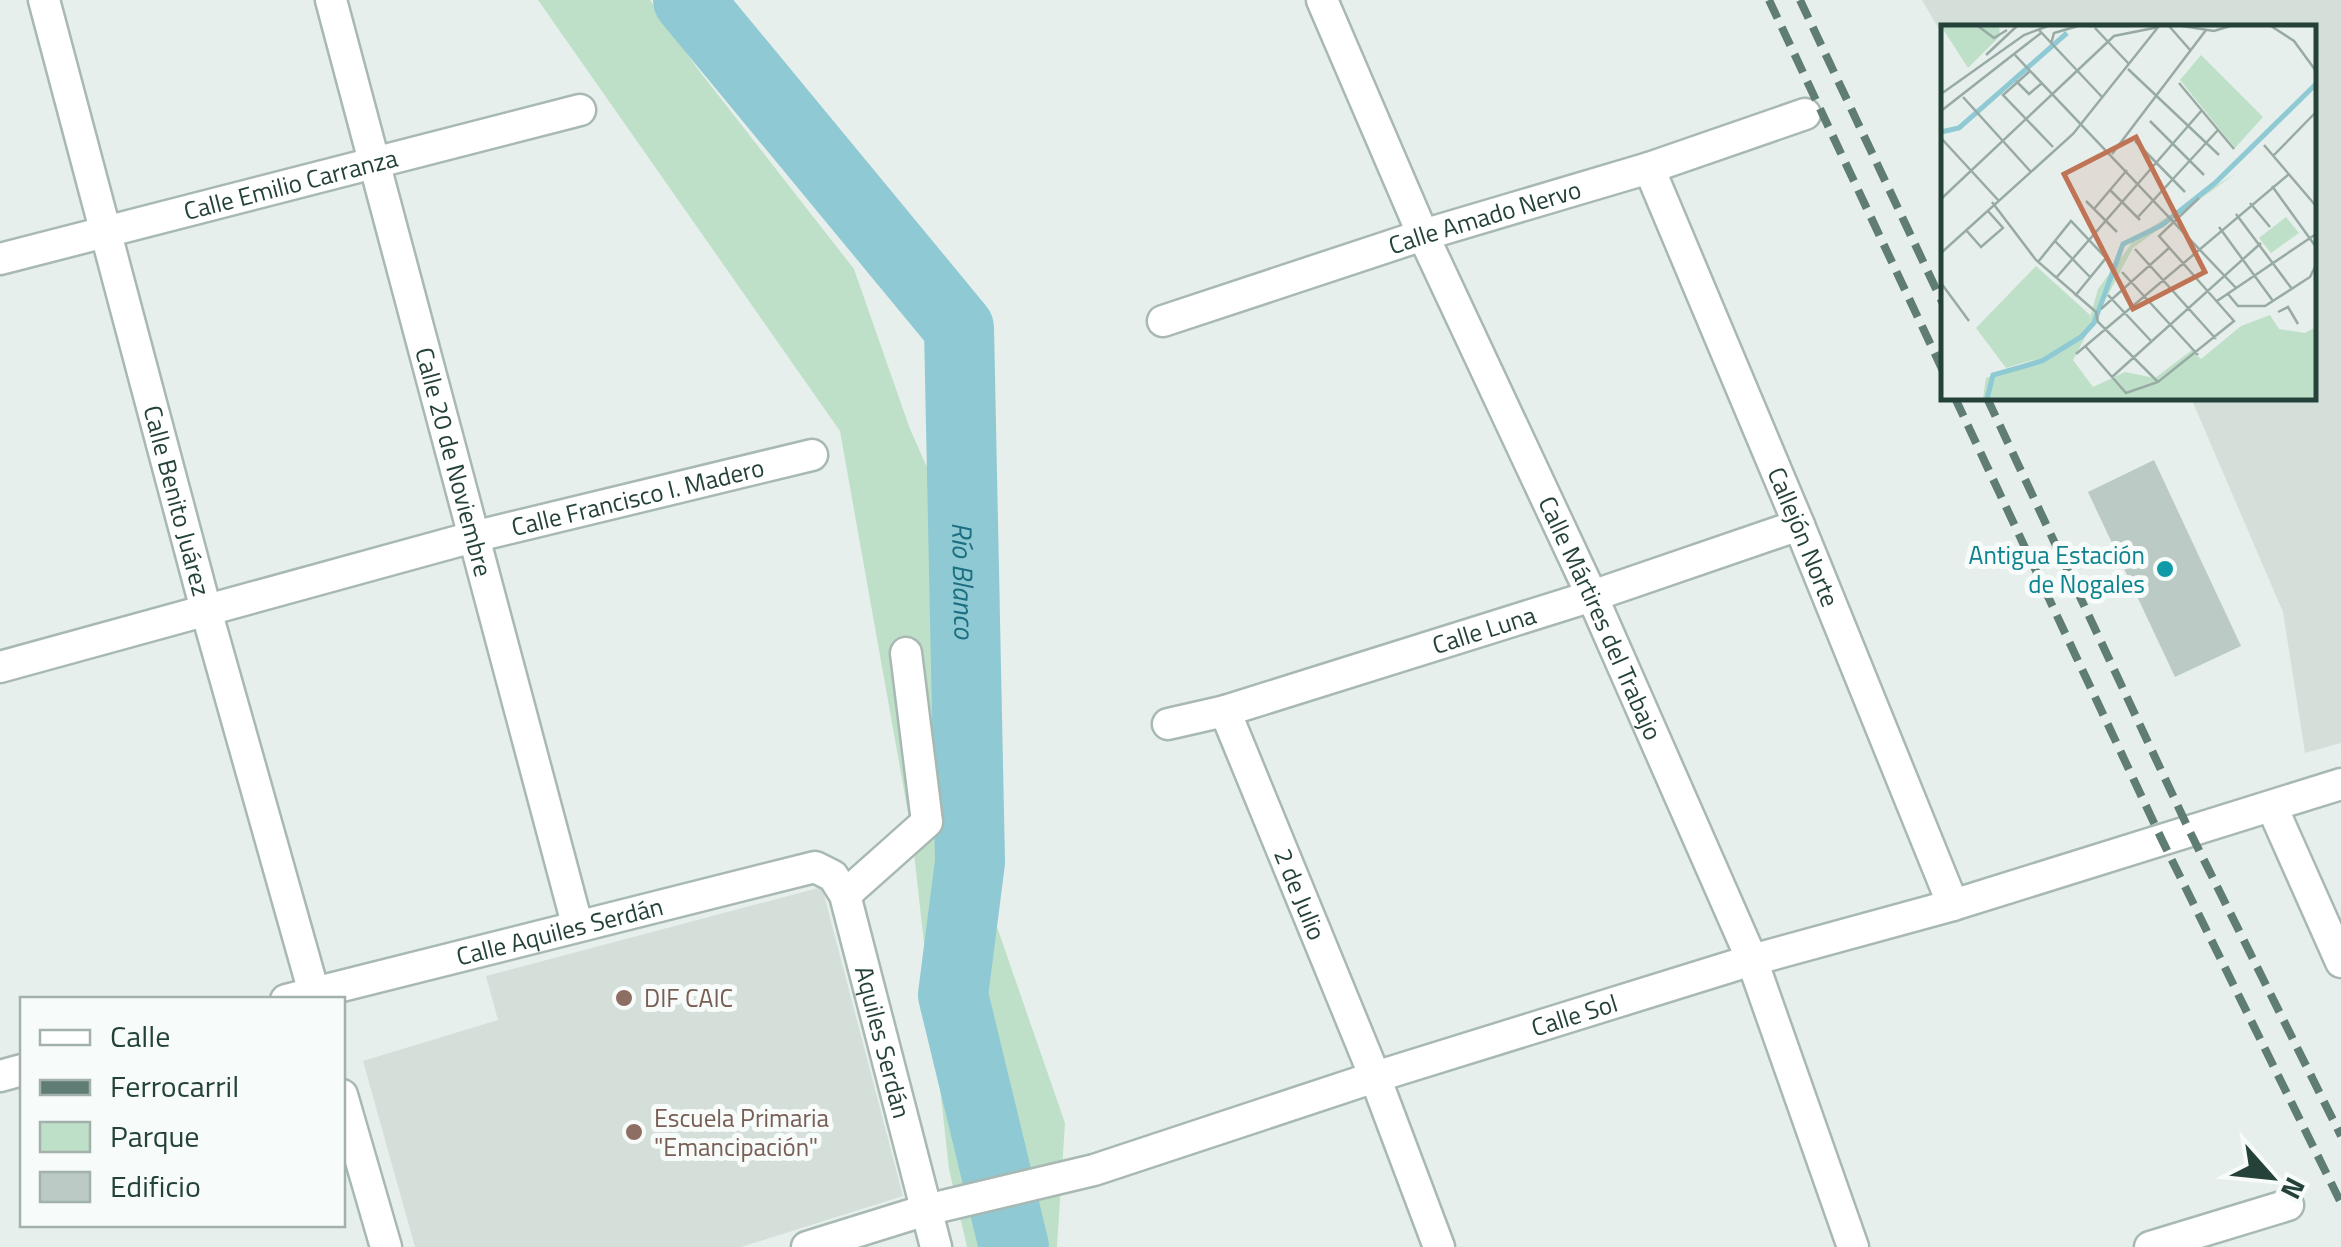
<svg xmlns="http://www.w3.org/2000/svg" width="2341" height="1247" font-family="'Titillium Web',sans-serif">
	<style>
		.built { fill: #d4dfda }
		.green { fill: #bfe0c8 }
		.lines { fill: none; stroke-linecap: round; stroke-linejoin: round }
		.river { stroke: #8ec9d4; stroke-width: 70 }
		.building { fill: #bbcac4 }
		.street-casing { stroke: #a8b8b2; stroke-width: 35 }
		.street { stroke: #fff; stroke-width: 30 }
		.rail { stroke: #5f7d75; stroke-width: 8; stroke-dasharray: 20 10; stroke-linecap: butt }
		.culture-dot { fill: #0f9aa8; stroke: #f7fbf9; stroke-width: 4 }
		.education-dot { fill: #8d6e63; stroke: #f7fbf9; stroke-width: 4 }
		.labels { text-anchor: middle; dominant-baseline: central; stroke-width: 10; stroke-linejoin: round; paint-order: stroke }
		.street-label { font-size: 25px; fill: #24423a; stroke: #f7fbf9 }
		.culture-label { font-size: 25px; fill: #0d838f; stroke: #f7fbf9; text-anchor: end }
		.education-label { font-size: 25px; fill: #785e54; stroke: #f7fbf9; text-anchor: start }
		.water-label { font-size: 28px; font-style: italic; fill: #1c6f80; stroke: #f7fbf9 }
		.inset-river { fill: none; stroke: #8ec9d4; stroke-width: 5 }
		.inset-road { fill: none; stroke: #98aaa4; stroke-width: 2.5 }
		.view { fill: #c07456; fill-opacity: 0.15; stroke: #c07456; stroke-width: 5 }
		.inset-edge { fill: none; stroke: #24423a; stroke-width: 5 }
	</style>
	<rect width="100%" height="100%" fill="#e6efeb"/>
	<!-- built -->
	<g class="built">
		<path d="M 1922,0 L 2341,0 L 2341,743 L 2305,753 L 2283,612 L 2191,398 L 2314,398 L 2314,28 L 1944,28 L 1943,36 Z"/>
		<path d="M 822,887 L 903,1196 L 741,1247 L 415,1247 L 363,1061 L 498,1020 L 486,976 Z"/>
	</g>
	<!-- green -->
	<path class="green" d="M 538,0 L 650,0 L 697,68 L 854,269 L 910,429 L 963,548 L 972,855 L 1065,1123 L 1057,1247 L 967,1247 L 949,1169 L 912,835 L 840,431 Z"/>
	<g class="lines">
		<!-- river -->
		<path class="river" id="s1" d="M 688,0 L 959,328 L 970,862 L 953,995 L 1014,1247"/>
	</g>
	<!-- building -->
	<path class="building" d="M 2154,460 L 2241,646 L 2175,677 L 2088,492 Z"/>
	<g class="lines">
		<defs>
			<g id="street">
				<path id="s2" d="M 44,0 L 206,610 L 316,1000"/>
				<path id="s3" d="M 331,0 L 577,924"/>
				<path id="s4" d="M 1322,0 L 1423,235 L 1592,596 L 1752,960 L 1853,1247"/>
				<path id="s5" d="M 1649,168 L 1799,525 L 1953,905"/>
				<path id="s6" d="M 0,259 L 580,110"/>
				<path id="s7" d="M 1163,321 L 1423,235 L 1649,168 L 1805,114"/>
				<path id="s8" d="M 0,667 L 473,537 L 812,455"/>
				<path id="s9" d="M 1225,711 L 1375,1077 L 1439,1247"/>
				<path id="s10" d="M 1168,724 L 1225,711 L 1592,596 L 1799,525"/>
				<path d="M 2272,807 L 2341,962"/>
				<path d="M 845,895 L 927,822 L 906,653"/>
				<path id="s11" d="M 286,1000 L 815,867 L 833,876 L 845,895 L 936,1247"/>
				<path d="M 0,1076 L 22,1070"/>
				<path d="M 342,1095 L 386,1247"/>
				<path id="s12" d="M 807,1247 L 926,1210 L 1094,1170 L 1375,1077 L 1752,960 L 1953,905 L 2341,784"/>
				<path d="M 2150,1247 L 2288,1205"/>
			</g>
		</defs>
		<!-- street casing -->
		<use href="#street" class="street-casing"/>
		<!-- street -->
		<use href="#street" class="street"/>
		<!-- rail -->
		<g class="rail">
			<path d="M 1769,0 L 1944,373"/>
			<path d="M 1800,0 L 1944,306"/>
			<path d="M 1955,398 L 2162,840 L 2341,1203"/>
			<path d="M 1987,398 L 2190,832 L 2341,1136"/>
		</g>
	</g>
	<!-- markers -->
	<circle class="culture-dot" cx="2165" cy="569" r="10"/>
	<g class="education-dot">
		<circle cx="624" cy="998" r="10"/>
		<circle cx="634" cy="1132" r="10"/>
	</g>
	<g class="labels">
		<!-- street labels -->
		<g class="street-label">
			<text stroke="none"><textPath href="#s6" startOffset="300">Calle Emilio Carranza</textPath></text>
			<text stroke="none"><textPath href="#s7" startOffset="338">Calle Amado Nervo</textPath></text>
			<text stroke="none"><textPath href="#s3" startOffset="478">Calle 20 de Noviembre</textPath></text>
			<text stroke="none"><textPath href="#s8" startOffset="660">Calle Francisco I. Madero</textPath></text>
			<text stroke="none"><textPath href="#s2" startOffset="518">Calle Benito Juárez</textPath></text>
			<text stroke="none"><textPath href="#s5" startOffset="400">Callejón Norte</textPath></text>
			<text stroke="none"><textPath href="#s4" startOffset="678">Calle Mártires del Trabajo</textPath></text>
			<text stroke="none"><textPath href="#s10" startOffset="330">Calle Luna</textPath></text>
			<text stroke="none"><textPath href="#s9" startOffset="198">2 de Julio</textPath></text>
			<text stroke="none"><textPath href="#s11" startOffset="282">Calle Aquiles Serdán</textPath></text>
			<text stroke="none"><textPath href="#s12" startOffset="802">Calle Sol</textPath></text>
			<text stroke="none"><textPath href="#s11" startOffset="740">Aquiles Serdán</textPath></text>
		</g>
		<!-- culture labels -->
		<g class="culture-label">
			<text x="2145" y="555">Antigua Estación<tspan x="2145" dy="29">de Nogales</tspan></text>
		</g>
		<!-- education labels -->
		<g class="education-label">
			<text x="644" y="998">DIF CAIC</text>
			<text x="654" y="1118">Escuela Primaria<tspan x="654" dy="29">"Emancipación"</tspan></text>
		</g>
		<!-- water labels -->
		<g class="water-label">
			<text stroke="none"><textPath href="#s1" startOffset="678">Río Blanco</textPath></text>
		</g>
	</g>
	<!-- overview -->
	<g transform="translate(1941 25)">
		<rect width="375" height="375" fill="#e6efeb"/>
		<path d="M 0,1 L 58,1 L 59,11 L 27,43 ZM 260,30 L 322,92 L 294,123 L 239,55 ZM 295,148 L 192,223 L 132,335 L 152,362 L 184,347 L 214,353 L 251,325 L 260,334 L 300,301 L 329,290 L 338,304 L 364,308 L 375,302 L 375,374 L 42,374 L 45,353 L 95,334 L 65,343 L 35,303 L 95,241 L 149,290 L 148,296 L 157,264 L 195,212 ZM 345,192 L 358,208 L 330,228 L 318,213 Z" fill="#bfe0c8"/>
		<path class="inset-river" d="M 0,107 L 18,103 L 126,8M 46,374 L 52,350 L 101,336 L 140,312 L 153,298 L 182,219 L 221,200 L 274,158 L 375,59"/>
		<path class="inset-road" d="M 37,1 L 53,13 L 66,5M 146,1 L 189,1M 228,1 L 250,26M 241,1 L 273,6 L 289,1M 330,1 L 353,16 L 375,46M 154,3 L 188,39M 98,5 L 162,73M 110,19 L 113,8 L 137,1M 45,30 L 76,1M 74,30 L 296,264M 187,44 L 278,130M 89,46 L 62,70 L 112,122M 75,56 L 88,69 L 101,58M 238,58 L 293,124M 0,69 L 83,10 L 107,1M 22,72 L 90,147M 0,86 L 100,8M 209,96 L 263,150M 0,113 L 58,176M 194,116 L 244,167M 323,120 L 375,181M 171,129 L 265,5M 333,130 L 375,87M 331,161 L 375,222M 169,165 L 199,195M 0,174 L 173,11 L 218,2M 145,176 L 176,207M 51,177 L 95,235 L 155,287 L 157,297 L 217,357M 309,178 L 329,202M 153,184 L 186,145M 295,189 L 351,264M 197,192 L 277,105M 278,202 L 332,276M 25,205 L 40,222 L 62,203 L 47,186M 114,216 L 149,252M 194,224 L 275,314M 0,228 L 132,109 L 218,1M 97,237 L 130,196 L 165,233 L 134,271M 181,247 L 257,330M 115,253 L 261,85M 0,258 L 28,296M 287,269 L 297,281 L 324,281 L 369,252 L 375,240M 167,270 L 211,317M 276,276 L 375,209M 160,284 L 228,223M 337,287 L 347,282 L 357,299M 145,322 L 185,368 L 217,357 L 293,296 L 218,211 L 258,173M 135,329 L 348,149M 171,352 L 320,218"/>
		<path class="view" d="M 195,112 L 264,247 L 192,284 L 123,149 Z"/>
		<rect width="375" height="375" class="inset-edge"/>
	</g>
	<!-- legend -->
	<rect x="20" y="997" width="325" height="230" fill="#f7fbf9" stroke="#a3b1ad" stroke-width="2.5"/>
	<rect x="40" y="1030" width="50" height="15" fill="#ffffff" stroke="#a3b1ad" stroke-width="2.5"/>
	<text x="110" y="1047" font-size="30" fill="#24423a">Calle</text>
	<rect x="40" y="1080" width="50" height="15" fill="#5f7d75" stroke="#a3b1ad" stroke-width="2.5"/>
	<text x="110" y="1097" font-size="30" fill="#24423a">Ferrocarril</text>
	<rect x="40" y="1122" width="50" height="30" fill="#bfe0c8" stroke="#a3b1ad" stroke-width="2.5"/>
	<text x="110" y="1147" font-size="30" fill="#24423a">Parque</text>
	<rect x="40" y="1172" width="50" height="30" fill="#bbcac4" stroke="#a3b1ad" stroke-width="2.5"/>
	<text x="110" y="1197" font-size="30" fill="#24423a">Edificio</text>
	<!-- north arrow -->
	<g transform="translate(2271 1177) rotate(117)" stroke="#f7fbf9" stroke-width="8" paint-order="stroke">
	<path d="M0-8L18 38L0 25L-18 38Z" fill="#24423a"/>
	<text y="-15" font-size="28" font-weight="bold" text-anchor="middle" fill="#24423a">N</text>
	</g>
</svg>
